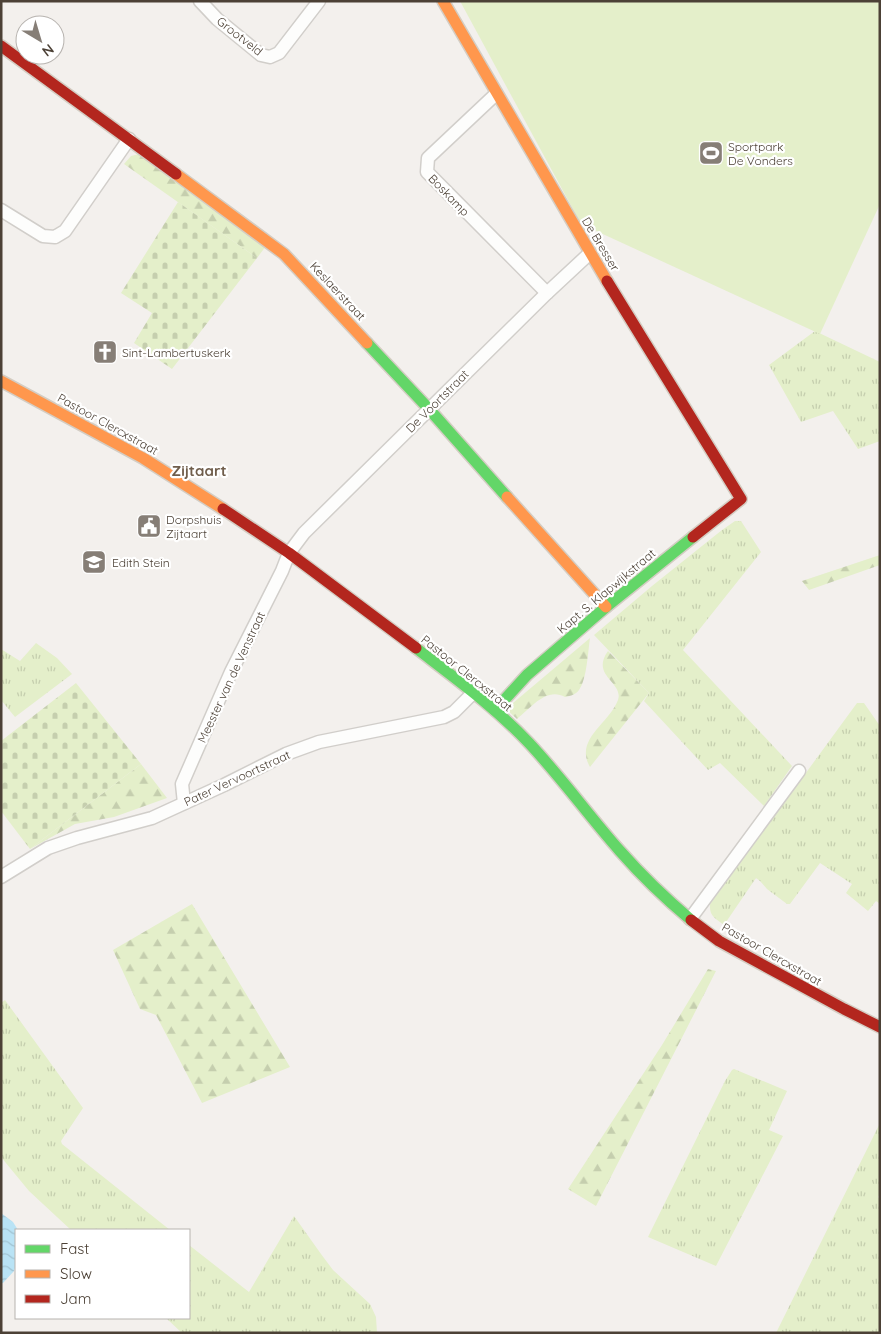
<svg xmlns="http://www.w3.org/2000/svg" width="881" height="1334" font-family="Quicksand,sans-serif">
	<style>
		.grass { fill: url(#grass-tufts) }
		.forest { fill: url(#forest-firs) }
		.cemetery { fill: url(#cemetery-stones) }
		.garden { fill: #e4efca }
		.water { fill: url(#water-waves) }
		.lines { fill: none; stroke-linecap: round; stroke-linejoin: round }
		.street-casing { stroke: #d1ceca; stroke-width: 15 }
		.fast-casing { stroke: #d4cdc3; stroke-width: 14 }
		.slow-casing { stroke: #d4cdc3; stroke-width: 14 }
		.jam-casing { stroke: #d4cdc3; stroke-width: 14 }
		.street { stroke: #fdfdfc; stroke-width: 12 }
		.fast { stroke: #63d668; stroke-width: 11 }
		.slow { stroke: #ff974d; stroke-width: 11 }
		.jam { stroke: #b3261e; stroke-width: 11 }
		.labels { text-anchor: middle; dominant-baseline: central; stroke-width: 4.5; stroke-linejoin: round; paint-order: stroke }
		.street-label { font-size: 12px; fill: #4c4136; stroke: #fff }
		.poi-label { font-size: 12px; fill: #4c4136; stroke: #fff; text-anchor: start }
		.quarter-label { font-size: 15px; font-weight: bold; fill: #705e4c; stroke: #fff }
	</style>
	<defs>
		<pattern id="grass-tufts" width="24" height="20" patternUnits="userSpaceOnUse" patternTransform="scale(1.25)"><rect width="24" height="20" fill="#e4efca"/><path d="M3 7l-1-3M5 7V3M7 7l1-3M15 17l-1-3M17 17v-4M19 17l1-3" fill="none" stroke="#c5ceae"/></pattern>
		<pattern id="forest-firs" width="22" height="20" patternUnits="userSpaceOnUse" patternTransform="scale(1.25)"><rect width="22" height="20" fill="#e4efca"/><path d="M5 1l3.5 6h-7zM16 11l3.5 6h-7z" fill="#c5ceae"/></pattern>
		<pattern id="cemetery-stones" width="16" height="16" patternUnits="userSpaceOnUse" patternTransform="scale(1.25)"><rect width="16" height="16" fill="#e4efca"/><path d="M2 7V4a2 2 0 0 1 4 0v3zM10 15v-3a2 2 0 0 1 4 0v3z" fill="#c5ceae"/></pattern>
		<pattern id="water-waves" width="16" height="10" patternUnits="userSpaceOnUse" patternTransform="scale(1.25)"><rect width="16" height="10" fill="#b9e3f5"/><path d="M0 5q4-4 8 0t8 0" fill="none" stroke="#a1c4d3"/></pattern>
	</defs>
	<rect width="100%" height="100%" fill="#f3f0ed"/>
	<!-- grass -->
	<g class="grass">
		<path d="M 815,331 L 880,362 L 880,441 L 858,449 L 833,411 L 801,422 L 769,365 Z"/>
		<path d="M 735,521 L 741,521 L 761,552 L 683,650 L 792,766 L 764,806 L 720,763 L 708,770 L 644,701 L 649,693 L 594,635 L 652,586 L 722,530 Z"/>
		<path d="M 36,643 L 57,658 L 72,674 L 15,717 L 1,700 L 1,649 L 20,661 Z"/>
		<path d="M 857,703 L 864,703 L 880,726 L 880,904 L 876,901 L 868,911 L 846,893 L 852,884 L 820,863 L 790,904 L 787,904 L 767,889 L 760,881 L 756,878 L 724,925 C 715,918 709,916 710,904 Z"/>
		<path d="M 5,1000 L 83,1108 L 61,1141 L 62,1144 L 170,1230 L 71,1230 L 29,1191 L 1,1157 L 1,1003 Z"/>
		<path d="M 734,1069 L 787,1091 L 769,1130 L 783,1136 L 716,1266 L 648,1237 L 725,1081 L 732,1070 Z"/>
		<path d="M 880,1123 L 880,1194 L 878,1197 L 880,1199 L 880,1333 L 776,1333 Z"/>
		<path d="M 294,1216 L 321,1254 L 333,1270 L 370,1304 L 376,1317 L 377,1333 L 182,1333 L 166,1318 L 189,1318 L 189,1245 L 249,1292 Z"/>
	</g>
	<!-- forest -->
	<g class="forest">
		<path d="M 139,154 L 266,246 L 257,258 L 124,164 L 131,156 Z"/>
		<path d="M 880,555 L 880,565 L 809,590 L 802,581 Z"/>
		<path d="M 590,638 C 588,651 587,679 579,690 C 576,694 571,696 565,697 C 546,687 531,708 517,719 L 506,709 Z"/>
		<path d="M 608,651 L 649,693 L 590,767 C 574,739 609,724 618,700 C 624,682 590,676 608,651 Z"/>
		<path d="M 141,764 L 167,798 L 114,817 L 75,824 L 30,849 Z"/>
		<path d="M 192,904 L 290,1067 L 202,1103 L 156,1015 L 140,1009 L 113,950 Z"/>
		<path d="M 708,969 L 716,971 L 596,1206 L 568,1189 L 662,1045 Z"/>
	</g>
	<!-- cemetery -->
	<g class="cemetery">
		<path d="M 178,202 L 257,258 L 172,369 L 134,343 L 152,313 L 121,293 Z"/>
		<path d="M 76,683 L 141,764 L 30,849 L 1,811 L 1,741 Z"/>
	</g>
	<!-- garden -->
	<path class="garden" d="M 460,1 L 880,1 L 880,204 L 820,334 L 581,224 Z"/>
	<!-- water -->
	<path class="water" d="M 1,1213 L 13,1222 L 18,1230 L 16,1230 L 16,1265 L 14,1271 L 3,1283 L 1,1283 Z"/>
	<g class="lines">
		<defs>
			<g id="street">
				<path d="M 200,1 L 217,19 L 261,55 L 270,57 L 279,53 L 319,1"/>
				<path d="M 496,94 L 428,158 L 427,172 L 547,293"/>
				<path d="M 1,210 L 43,236 L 55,237 L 65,231 L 129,139"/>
				<path d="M 184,803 L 182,784 L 231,672 L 282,571 L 289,553 L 304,533 L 547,293 L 590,253"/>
				<path d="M 1,877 L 48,848 L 77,838 L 152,818 L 224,785 L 286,754 L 319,742 L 444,717 L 454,712 L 474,692"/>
				<path d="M 690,919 L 799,771"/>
			</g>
			<g id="fast">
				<path d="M 367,343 L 429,409 L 507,497"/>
				<path d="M 416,648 C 455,678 495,707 529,743 C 561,777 589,816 620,851 C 642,876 666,899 691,920"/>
				<path d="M 495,710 L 527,675 L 606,607 L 693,537"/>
			</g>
			<g id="slow">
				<path d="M 443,1 L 607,281"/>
				<path d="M 176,174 L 284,254 L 367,343"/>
				<path d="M 1,381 L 143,458 L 223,509"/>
				<path d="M 507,497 L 606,607"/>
			</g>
			<g id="jam">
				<path d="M 1,46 L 176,174"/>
				<path d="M 607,281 L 741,499 L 693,537"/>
				<path d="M 223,509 L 289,553 L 416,648"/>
				<path d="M 691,920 L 719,941 L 844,1009 L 880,1027"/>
			</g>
		</defs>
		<!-- street casing -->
		<use href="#street" class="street-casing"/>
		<!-- fast casing -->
		<use href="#fast" class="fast-casing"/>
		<!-- slow casing -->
		<use href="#slow" class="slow-casing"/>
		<!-- jam casing -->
		<use href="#jam" class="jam-casing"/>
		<!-- street -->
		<use href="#street" class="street"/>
		<!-- fast -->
		<use href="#fast" class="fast"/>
		<!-- slow -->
		<use href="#slow" class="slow"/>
		<!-- jam -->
		<use href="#jam" class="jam"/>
	</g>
	<!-- icons -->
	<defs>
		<symbol id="stadium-square" viewBox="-11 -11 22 22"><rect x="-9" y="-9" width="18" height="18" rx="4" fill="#867e76" stroke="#fff"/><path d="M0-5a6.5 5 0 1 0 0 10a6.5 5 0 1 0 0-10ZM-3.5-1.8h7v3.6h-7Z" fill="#fff"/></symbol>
		<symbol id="church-square" viewBox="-11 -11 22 22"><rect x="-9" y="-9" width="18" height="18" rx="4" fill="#867e76" stroke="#fff"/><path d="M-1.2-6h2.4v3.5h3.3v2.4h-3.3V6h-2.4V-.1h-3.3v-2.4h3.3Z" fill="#fff"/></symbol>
		<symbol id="civic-square" viewBox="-11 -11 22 22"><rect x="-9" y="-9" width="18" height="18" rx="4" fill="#867e76" stroke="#fff"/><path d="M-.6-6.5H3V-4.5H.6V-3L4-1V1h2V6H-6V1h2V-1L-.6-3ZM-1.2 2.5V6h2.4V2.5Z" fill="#fff"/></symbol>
		<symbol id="school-square" viewBox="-11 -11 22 22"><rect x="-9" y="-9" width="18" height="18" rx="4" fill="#867e76" stroke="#fff"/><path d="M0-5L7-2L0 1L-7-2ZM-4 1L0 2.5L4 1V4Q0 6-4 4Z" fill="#fff"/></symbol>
	</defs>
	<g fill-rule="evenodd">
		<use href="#stadium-square" x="697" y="139" width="28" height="28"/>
		<use href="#church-square" x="91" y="338" width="28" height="28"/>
		<use href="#civic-square" x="135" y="512" width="28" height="28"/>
		<use href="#school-square" x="80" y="548" width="28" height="28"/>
	</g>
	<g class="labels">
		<!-- street labels -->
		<g class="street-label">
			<text transform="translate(240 36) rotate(38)">Grootveld</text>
			<text transform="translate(449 195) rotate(46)">Boskamp</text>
			<text transform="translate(601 244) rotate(59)">De Bresser</text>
			<text transform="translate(338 291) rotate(47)">Keslaerstraat</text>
			<text transform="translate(437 401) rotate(-45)">De Voortstraat</text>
			<text transform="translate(108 424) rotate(29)">Pastoor Clercxstraat</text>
			<text transform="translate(606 591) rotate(-40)">Kapt. S. Klapwijkstraat</text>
			<text transform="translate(467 673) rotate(39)">Pastoor Clercxstraat</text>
			<text transform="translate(231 677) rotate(-65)">Meester van de Venstraat</text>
			<text transform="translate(237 778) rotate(-25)">Pater Vervoortstraat</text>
			<text transform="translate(772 954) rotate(30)">Pastoor Clercxstraat</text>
		</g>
		<!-- poi labels -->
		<g class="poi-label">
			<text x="728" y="146">Sportpark<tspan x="728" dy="14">De Vonders</tspan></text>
			<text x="122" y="352">Sint-Lambertuskerk</text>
			<text x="166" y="519">Dorpshuis<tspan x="166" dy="14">Zijtaart</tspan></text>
			<text x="112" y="562">Edith Stein</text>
		</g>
		<!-- quarter labels -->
		<g class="quarter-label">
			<text x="199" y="470">Zijtaart</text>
		</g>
	</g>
	<!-- border -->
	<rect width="881" height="1334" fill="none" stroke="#4c4136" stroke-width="5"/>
	<!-- legend -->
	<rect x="15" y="1229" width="175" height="90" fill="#ffffff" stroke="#b7b3af"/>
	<rect x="25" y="1245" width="25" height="8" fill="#63d668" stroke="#b7b3af"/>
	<text x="60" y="1254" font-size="15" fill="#4c4136">Fast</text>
	<rect x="25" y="1270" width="25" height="8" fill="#ff974d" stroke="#b7b3af"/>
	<text x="60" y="1279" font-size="15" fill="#4c4136">Slow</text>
	<rect x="25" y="1295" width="25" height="8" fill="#b3261e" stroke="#b7b3af"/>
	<text x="60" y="1304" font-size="15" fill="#4c4136">Jam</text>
	<!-- north arrow -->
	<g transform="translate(40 40) rotate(142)"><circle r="24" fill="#ffffff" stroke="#b7b3af"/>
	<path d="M0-4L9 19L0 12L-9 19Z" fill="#867e76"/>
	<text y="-8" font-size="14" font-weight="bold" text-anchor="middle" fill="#4c4136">N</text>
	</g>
</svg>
